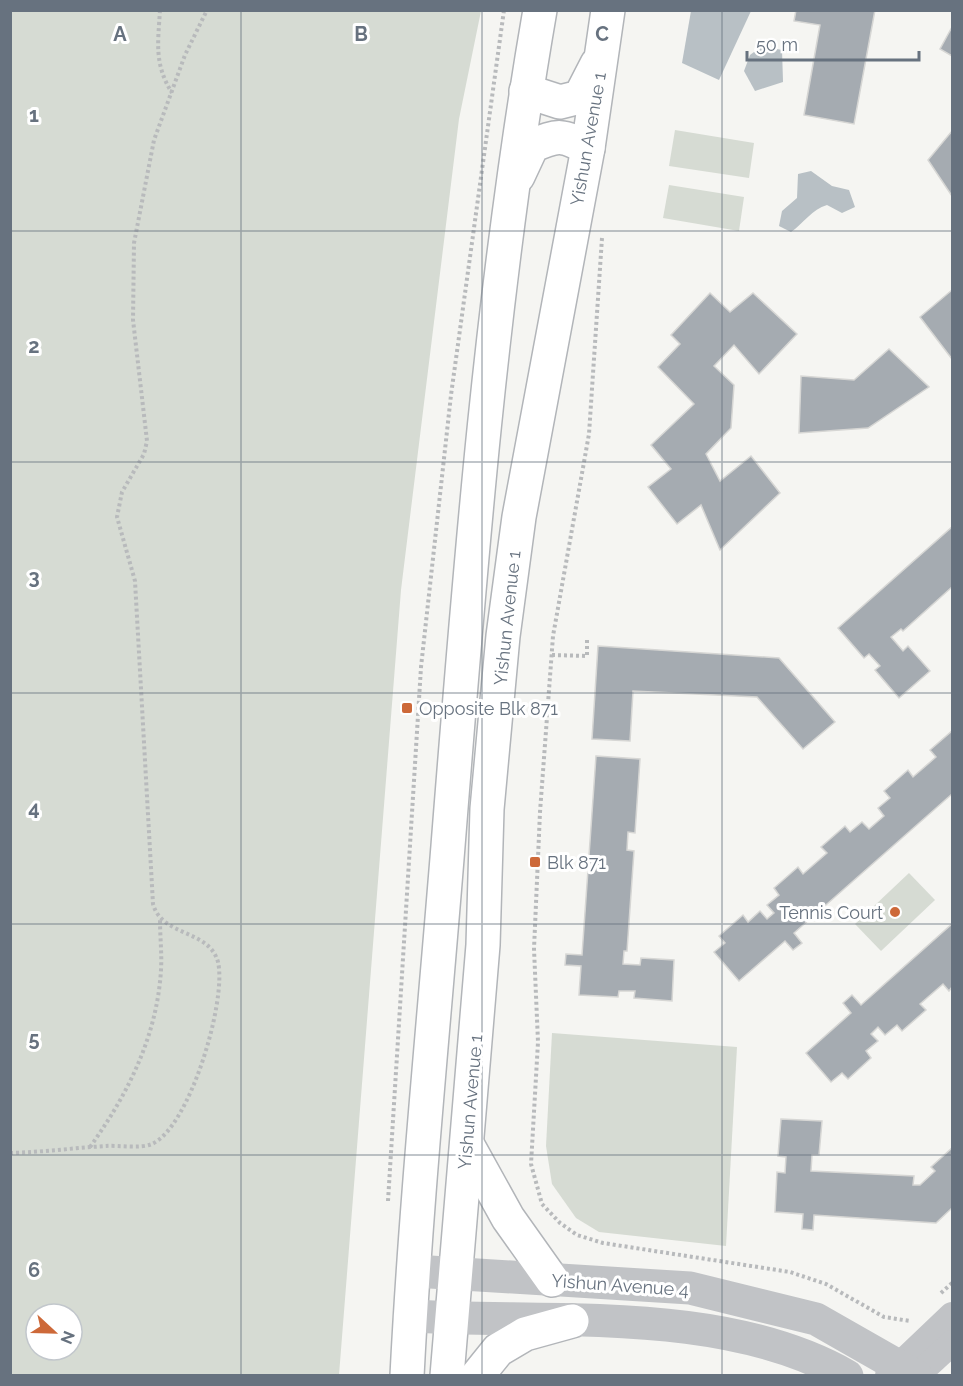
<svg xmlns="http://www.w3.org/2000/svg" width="963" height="1386" font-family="Raleway,sans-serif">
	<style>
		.green { fill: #d6dbd3; fill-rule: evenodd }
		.water { fill: #b8c0c5 }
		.building { fill: #a5abb1; stroke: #d6d6d4; stroke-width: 1.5 }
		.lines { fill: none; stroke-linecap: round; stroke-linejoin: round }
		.primary-casing { stroke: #b2b5b9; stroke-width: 36 }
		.path { stroke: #b8babc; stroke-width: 4; stroke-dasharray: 3 3; stroke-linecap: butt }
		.minor { stroke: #c1c3c6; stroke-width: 26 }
		.tertiary { stroke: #c1c3c6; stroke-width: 33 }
		.primary { stroke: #fff; stroke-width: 33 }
		.grid { fill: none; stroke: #67727f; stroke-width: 1.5; stroke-opacity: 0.55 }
		.poi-dot { fill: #cd6939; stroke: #fff; stroke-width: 2 }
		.labels { text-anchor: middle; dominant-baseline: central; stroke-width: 6; stroke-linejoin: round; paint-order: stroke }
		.street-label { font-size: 18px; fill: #67727f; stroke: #fff }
		.poi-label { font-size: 18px; fill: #67727f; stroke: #fff; text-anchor: start }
		.grid-label { font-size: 20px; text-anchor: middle; font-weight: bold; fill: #67727f; stroke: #fff; stroke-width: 6; stroke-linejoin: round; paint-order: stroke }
	</style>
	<rect width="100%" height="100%" fill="#f5f5f2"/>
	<!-- green -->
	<g class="green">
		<path d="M 10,11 L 481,11 L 459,119 L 401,590 L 339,1375 L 11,1375 ZM 36,1314 L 72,1314 L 72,1350 L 36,1350 Z"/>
		<path d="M 675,130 L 754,143 L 749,178 L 669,166 Z"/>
		<path d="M 669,185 L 744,197 L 739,231 L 663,218 Z"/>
		<path d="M 909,873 L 935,900 L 881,951 L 855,924 Z"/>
		<path d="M 552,1033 L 737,1047 L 726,1246 L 599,1232 L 576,1218 L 552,1184 L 546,1146 Z"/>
	</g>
	<!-- water -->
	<g class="water">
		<path d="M 691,11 L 751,11 L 719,80 L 682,63 Z"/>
		<path d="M 762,46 L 782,50 L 783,82 L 755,91 L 744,71 L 750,55 Z"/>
		<path d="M 811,171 L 832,186 L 849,190 L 855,207 L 842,213 L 827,205 C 812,209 804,223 791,232 L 779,226 L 782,211 L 797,198 L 798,174 Z"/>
	</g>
	<!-- building -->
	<g class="building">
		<path d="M 796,10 L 875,10 L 854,124 L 804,115 L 820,25 L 794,21 Z"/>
		<path d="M 952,27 L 952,56 L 940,49 Z"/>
		<path d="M 952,131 L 952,196 L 928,160 Z"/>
		<path d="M 952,290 L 952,359 L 920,317 Z"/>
		<path d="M 710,293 L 730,312 L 753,293 L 797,334 L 759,374 L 734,345 L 714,366 L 734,385 L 731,428 L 706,454 L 720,481 L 751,456 L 780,493 L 720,550 L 701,505 L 677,524 L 648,487 L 671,469 L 651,445 L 694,404 L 658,367 L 680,344 L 671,335 Z"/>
		<path d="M 889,349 L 929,387 L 868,428 L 799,433 L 801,376 L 854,380 Z"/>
		<path d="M 952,527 L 952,587 L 903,631 L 901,629 L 891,637 L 903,651 L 908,646 L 930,671 L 899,698 L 875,670 L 880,666 L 869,654 L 864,658 L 838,628 Z"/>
		<path d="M 598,646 L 779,658 L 835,722 L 803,749 L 757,697 L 633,691 L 630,741 L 592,739 Z"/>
		<path d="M 952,731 L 952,794 L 794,933 L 802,943 L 793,950 L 785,941 L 739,981 L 714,952 L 725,943 L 719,936 L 743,915 L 748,922 L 760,911 L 767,919 L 774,913 L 767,905 L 779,895 L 774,888 L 798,867 L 803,874 L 827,853 L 821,847 L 845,826 L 850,832 L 862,822 L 869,829 L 884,816 L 878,808 L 890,798 L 884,791 L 908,770 L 913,777 L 936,757 L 930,750 Z"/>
		<path d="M 596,756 L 640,759 L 635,833 L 628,832 L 627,850 L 634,851 L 627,951 L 624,951 L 623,964 L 640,965 L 641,958 L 674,960 L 672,1001 L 634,998 L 635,991 L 619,991 L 618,997 L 579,995 L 581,966 L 565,965 L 566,954 L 582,955 Z"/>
		<path d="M 952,924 L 952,987 L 949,991 L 943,984 L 920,1004 L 926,1010 L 902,1031 L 897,1025 L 885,1035 L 878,1027 L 871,1034 L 878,1041 L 866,1051 L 871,1058 L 848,1079 L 842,1073 L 831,1082 L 806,1053 L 851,1013 L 843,1003 L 852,995 L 861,1005 Z"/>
		<path d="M 781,1119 L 822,1121 L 819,1155 L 812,1155 L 811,1171 L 914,1176 L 913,1185 L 920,1185 L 935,1171 L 931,1167 L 952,1148 L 952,1208 L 936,1223 L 814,1215 L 813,1230 L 802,1229 L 803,1214 L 775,1212 L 777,1172 L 785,1173 L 786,1157 L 778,1156 Z"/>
	</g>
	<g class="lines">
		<defs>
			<g id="primary">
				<path d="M 526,91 L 560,102 L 580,97 L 597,64"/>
				<path d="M 518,176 L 532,146 C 559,134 562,135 588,148"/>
				<path d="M 467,1144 L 508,1218 L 552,1280"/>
				<path d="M 407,1376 C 416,1199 434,1022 448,846 C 470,567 492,287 540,10"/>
				<path d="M 447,1376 L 483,945 L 487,809 L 503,636 L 519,517 L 588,148 L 608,10"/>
				<path d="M 477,1376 L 498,1350 L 525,1334 L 572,1321"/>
			</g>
		</defs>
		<!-- primary casing -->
		<use href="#primary" class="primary-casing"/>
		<!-- path -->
		<g class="path">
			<path d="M 160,10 C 158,43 154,64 172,93"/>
			<path d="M 602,238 L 589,434 L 553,636 L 540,812 L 534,949 L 538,1042 L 531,1164 L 542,1204 L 560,1223 L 577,1235 L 603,1243 L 790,1272 L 826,1284 L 884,1317 L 910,1321"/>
			<path d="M 552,655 L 587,656 L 587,637"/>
			<path d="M 90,1147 C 128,1094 157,1036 161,970 C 162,954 160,937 160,920"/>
			<path d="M 10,1153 C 43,1152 74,1148 106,1146 C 119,1145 140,1149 152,1144 C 190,1127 227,1000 218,962 C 209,929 162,937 153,904 L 135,581 L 117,517 L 122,492 L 144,454 L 147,441 L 133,320 L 134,243 L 154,140 L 185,55 L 207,10"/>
			<path d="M 388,1201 L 421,667 L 451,395 L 504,10"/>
			<path d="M 941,1293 L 952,1283"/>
		</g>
		<!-- minor -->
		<g class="minor">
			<path d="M 888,1376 L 952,1315"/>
			<path d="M 916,1376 L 952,1343"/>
		</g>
		<!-- tertiary -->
		<g class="tertiary">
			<path d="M 414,1271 L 690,1288 L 816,1319 L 916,1376"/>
			<path d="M 410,1316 C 549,1324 723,1305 847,1376"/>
		</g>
		<!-- primary -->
		<use href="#primary" class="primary"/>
	</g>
	<!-- grid -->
	<path class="grid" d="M 241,10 L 241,1376M 482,10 L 482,1376M 722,10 L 722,1376M 10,231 L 952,231M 10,462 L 952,462M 10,693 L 952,693M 10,924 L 952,924M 10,1155 L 952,1155"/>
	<!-- markers -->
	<g class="poi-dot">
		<rect x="401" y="702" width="12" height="12" rx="3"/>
		<rect x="529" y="856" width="12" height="12" rx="3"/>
		<circle cx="895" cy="912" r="6"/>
	</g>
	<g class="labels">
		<!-- street labels -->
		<g class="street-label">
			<text transform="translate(588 139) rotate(-80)">Yishun Avenue 1</text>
			<text transform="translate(507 618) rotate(-84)">Yishun Avenue 1</text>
			<text transform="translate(470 1102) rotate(-85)">Yishun Avenue 1</text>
			<text transform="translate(620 1285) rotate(4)">Yishun Avenue 4</text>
		</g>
		<!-- poi labels -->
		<g class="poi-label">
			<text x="419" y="708">Opposite Blk 871</text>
			<text x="547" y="862">Blk 871</text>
			<text x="883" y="912" text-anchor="end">Tennis Court</text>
		</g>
	</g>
	<g class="grid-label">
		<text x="120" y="41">A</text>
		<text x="361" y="41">B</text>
		<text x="602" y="41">C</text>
		<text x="34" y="122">1</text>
		<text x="34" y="353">2</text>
		<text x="34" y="584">3</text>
		<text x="34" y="815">4</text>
		<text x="34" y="1046">5</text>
		<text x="34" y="1277">6</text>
	</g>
	<!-- border -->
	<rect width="963" height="1386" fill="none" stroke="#67727f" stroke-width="24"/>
	<!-- north arrow -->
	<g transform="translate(54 1332) rotate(112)"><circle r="28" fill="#ffffff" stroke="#c2c7cc" stroke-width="1.5"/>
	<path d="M0-4.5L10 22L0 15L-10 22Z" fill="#cd6939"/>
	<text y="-9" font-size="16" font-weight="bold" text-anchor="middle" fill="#67727f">N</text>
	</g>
	<!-- scale -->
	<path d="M747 51v9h172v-9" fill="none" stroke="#67727f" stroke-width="3"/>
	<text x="756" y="51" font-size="18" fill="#67727f" stroke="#ffffff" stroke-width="4.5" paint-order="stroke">50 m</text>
</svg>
